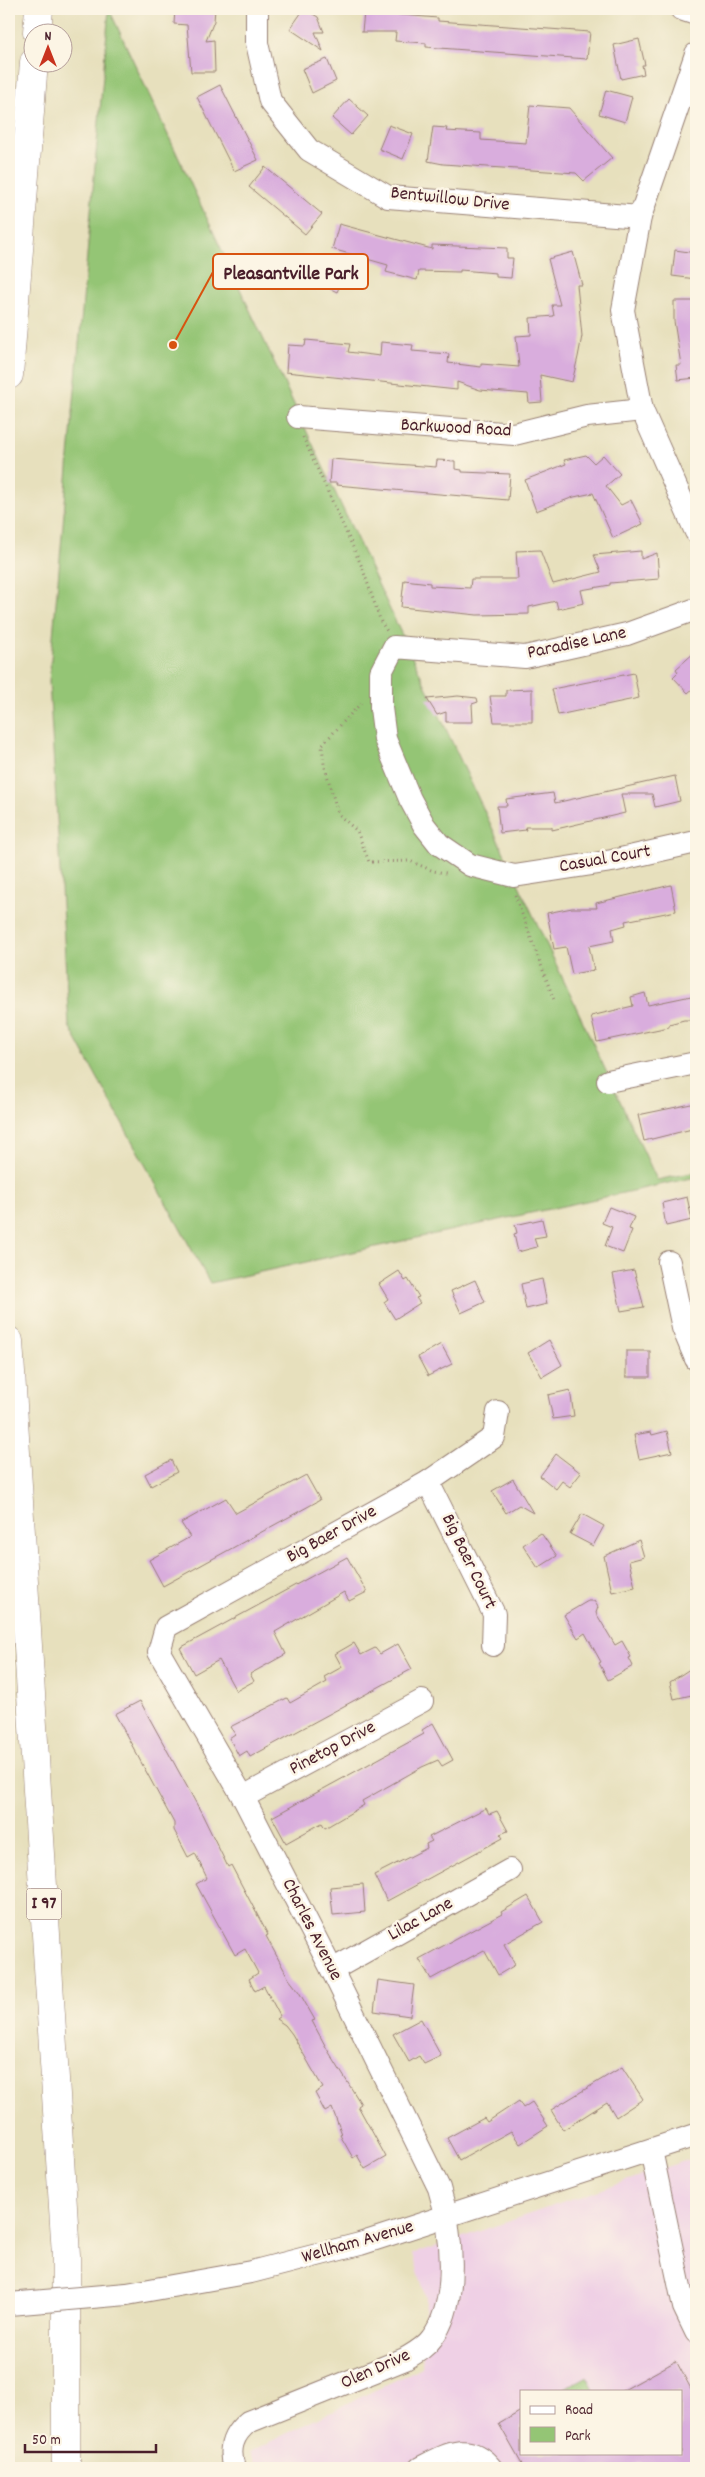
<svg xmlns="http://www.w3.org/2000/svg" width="705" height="2477" font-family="Dekko,sans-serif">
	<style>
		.built { fill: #efd0e5; fill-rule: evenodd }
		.green { fill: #94c575; stroke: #6f7250 }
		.building { fill: #d9addd }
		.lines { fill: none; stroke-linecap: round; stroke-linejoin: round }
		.minor-casing { stroke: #988074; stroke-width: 24 }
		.highway-casing { stroke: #988074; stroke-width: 29 }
		.path { stroke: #988074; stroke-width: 3; stroke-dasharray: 1 4; stroke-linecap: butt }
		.minor { stroke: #fff; stroke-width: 22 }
		.highway { stroke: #fff; stroke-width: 28 }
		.minor-bridge-casing { stroke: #988074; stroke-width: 24; stroke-linecap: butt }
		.minor-bridge { stroke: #fff; stroke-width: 22 }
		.labels { text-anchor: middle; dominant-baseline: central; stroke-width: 5; stroke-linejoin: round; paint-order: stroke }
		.shield { fill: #fcf5e5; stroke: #7f5f63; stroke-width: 1 }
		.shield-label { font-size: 18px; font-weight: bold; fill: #4a1f2b }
		.street-label { font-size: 19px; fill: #4a1f2b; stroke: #fcf5e5 }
		.leader { fill: none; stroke: #d8530f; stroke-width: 2 }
		.callout-dot { fill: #d8530f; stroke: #fcf5e5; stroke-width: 2 }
		.callout { fill: #fcf5e5; stroke: #d8530f; stroke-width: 2 }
		.callout-label { font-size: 20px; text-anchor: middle; font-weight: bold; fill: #4a1f2b }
	</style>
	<rect width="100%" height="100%" fill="#fcf5e5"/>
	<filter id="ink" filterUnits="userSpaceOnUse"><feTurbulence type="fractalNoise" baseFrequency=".02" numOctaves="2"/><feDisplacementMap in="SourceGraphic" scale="10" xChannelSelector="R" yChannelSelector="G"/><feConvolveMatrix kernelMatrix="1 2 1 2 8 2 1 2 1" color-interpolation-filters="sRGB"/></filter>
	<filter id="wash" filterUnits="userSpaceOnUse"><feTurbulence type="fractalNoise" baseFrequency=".0096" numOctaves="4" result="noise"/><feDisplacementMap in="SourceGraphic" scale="20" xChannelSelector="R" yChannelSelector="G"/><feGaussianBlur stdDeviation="1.12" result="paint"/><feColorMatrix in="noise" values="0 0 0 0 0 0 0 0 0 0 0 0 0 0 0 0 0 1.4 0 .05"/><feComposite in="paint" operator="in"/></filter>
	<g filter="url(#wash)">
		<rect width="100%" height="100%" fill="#e7e0bd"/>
		<!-- built -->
		<path class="built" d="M 696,2157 L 696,2468 L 256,2468 L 249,2452 L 422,2367 L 426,2298 L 413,2254 ZM 521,2391 L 681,2391 L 681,2453 L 521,2453 Z"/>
		<!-- green -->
		<g class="green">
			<path d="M 109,9 L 657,1180 L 696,1172 L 696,1177 L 210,1283 L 69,1026 L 49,681 Z"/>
			<path d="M 587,2376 L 595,2391 L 559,2391 Z"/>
		</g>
		<g id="blocks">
			<!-- building -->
			<g class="building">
				<path d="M 175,9 L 215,9 L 214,21 L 206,41 L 214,40 L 215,72 L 191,72 L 187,25 L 174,24 Z"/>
				<path d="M 304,9 L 318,17 L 324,32 L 315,32 L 323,51 L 290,29 Z"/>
				<path d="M 364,12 L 438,18 L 438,21 L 590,32 L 587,59 L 426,47 L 426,43 L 395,41 L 396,32 L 362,32 Z"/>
				<path d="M 639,39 L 645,65 L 642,65 L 644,74 L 621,79 L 614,45 Z"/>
				<path d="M 327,59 L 336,81 L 312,93 L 302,69 Z"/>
				<path d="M 220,85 L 258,160 L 234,171 L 197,97 Z"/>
				<path d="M 606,90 L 632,97 L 625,122 L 599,114 Z"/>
				<path d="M 349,99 L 368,116 L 351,135 L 332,118 Z"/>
				<path d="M 530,105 L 569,108 L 612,158 L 584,181 L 576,173 L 443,164 L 428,161 L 433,127 L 447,128 L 446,131 L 481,133 L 481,140 L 526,143 Z"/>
				<path d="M 389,125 L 413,134 L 403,159 L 379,149 Z"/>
				<path d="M 265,167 L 322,214 L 305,234 L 249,187 Z"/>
				<path d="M 339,224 L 432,249 L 432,245 L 507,248 L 507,258 L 513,258 L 511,278 L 496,277 L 496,273 L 460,270 L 460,272 L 419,271 L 417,280 L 386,272 L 388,265 L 332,249 Z"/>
				<path d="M 675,250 L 696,253 L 696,279 L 672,276 Z"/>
				<path d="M 573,252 L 582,285 L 577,285 L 582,336 L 578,357 L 572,382 L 540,375 L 542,402 L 529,403 L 528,394 L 480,390 L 457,382 L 457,390 L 286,372 L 288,345 L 305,346 L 306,340 L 350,344 L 348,352 L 380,356 L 381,342 L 413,345 L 412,351 L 449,354 L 448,363 L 481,367 L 481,364 L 519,367 L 516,336 L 531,335 L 530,318 L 554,316 L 552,305 L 560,305 L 548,259 Z"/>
				<path d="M 295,256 L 342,281 L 337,292 L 289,269 Z"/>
				<path d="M 674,301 L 696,301 L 696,378 L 678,380 L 676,365 L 681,365 L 674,321 Z"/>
				<path d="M 586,455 L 594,463 L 603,455 L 620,474 L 606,486 L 621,505 L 631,500 L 643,524 L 613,538 L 593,493 L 574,497 L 536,511 L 525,480 L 566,464 L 564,460 Z"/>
				<path d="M 331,459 L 436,467 L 437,460 L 455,461 L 455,469 L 462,470 L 462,472 L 510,474 L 508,500 L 336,485 L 337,483 L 329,483 Z"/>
				<path d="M 540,550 L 553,584 L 601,572 L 594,555 L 641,551 L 641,559 L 657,553 L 659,579 L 610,583 L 610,585 L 581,590 L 584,603 L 558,609 L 556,601 L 529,607 L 529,614 L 477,615 L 401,607 L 404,580 L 430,583 L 430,586 L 470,588 L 471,579 L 518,579 L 516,551 Z"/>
				<path d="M 696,651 L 696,686 L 688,693 L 673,677 L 678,672 L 676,669 Z"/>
				<path d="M 634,673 L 639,698 L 558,715 L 552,689 Z"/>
				<path d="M 532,689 L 532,722 L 494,722 L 490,696 L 506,696 L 506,690 Z"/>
				<path d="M 458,696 L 477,698 L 478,702 L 472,704 L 473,722 L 446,722 L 446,712 L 437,715 L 427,699 Z"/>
				<path d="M 675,776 L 680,801 L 655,807 L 652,794 L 621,794 L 625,813 L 552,830 L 552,827 L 525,827 L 526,830 L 500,833 L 497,806 L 507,806 L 506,799 L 553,793 L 555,803 Z"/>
				<path d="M 671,885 L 676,911 L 625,921 L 626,925 L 612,929 L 614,941 L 589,946 L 594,970 L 572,974 L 566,947 L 554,949 L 547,913 L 572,908 L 597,908 L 596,903 Z"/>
				<path d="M 645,993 L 648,1005 L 696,995 L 696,1020 L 684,1020 L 669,1024 L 669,1027 L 597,1042 L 591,1016 L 633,1006 L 631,997 Z"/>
				<path d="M 696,1103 L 696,1128 L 644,1141 L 638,1115 Z"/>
				<path d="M 687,1197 L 692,1220 L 666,1226 L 662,1203 Z"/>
				<path d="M 609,1207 L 634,1217 L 629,1229 L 632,1230 L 623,1253 L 605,1246 L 612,1227 L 602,1223 Z"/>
				<path d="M 542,1219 L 546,1236 L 534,1238 L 537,1247 L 518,1252 L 514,1234 L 517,1233 L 515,1225 Z"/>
				<path d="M 634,1270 L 644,1307 L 621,1311 L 613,1274 Z"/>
				<path d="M 399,1271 L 405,1281 L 408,1279 L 419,1297 L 416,1298 L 420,1303 L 395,1319 L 384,1302 L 388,1299 L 379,1284 Z"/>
				<path d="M 542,1279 L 547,1304 L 526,1309 L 521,1284 Z"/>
				<path d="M 475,1280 L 485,1302 L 461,1313 L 451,1291 Z"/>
				<path d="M 549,1340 L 562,1365 L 542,1377 L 528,1353 Z"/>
				<path d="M 441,1344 L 452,1364 L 428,1376 L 418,1357 Z"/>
				<rect x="626" y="1351" width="24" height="26"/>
				<path d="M 570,1390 L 574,1416 L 553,1419 L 548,1395 Z"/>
				<path d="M 667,1431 L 672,1452 L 639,1459 L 634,1435 L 651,1432 L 652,1435 Z"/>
				<path d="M 556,1454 L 581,1473 L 570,1487 L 562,1481 L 556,1489 L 540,1476 Z"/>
				<path d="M 171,1460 L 177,1472 L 151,1486 L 145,1474 Z"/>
				<path d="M 306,1475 L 320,1500 L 163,1586 L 149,1560 L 190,1537 L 181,1523 L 226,1498 L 236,1513 Z"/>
				<path d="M 513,1479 L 533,1513 L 519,1505 L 506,1513 L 492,1491 Z"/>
				<path d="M 582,1514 L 604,1526 L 593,1546 L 570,1534 Z"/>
				<path d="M 541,1533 L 557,1556 L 538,1568 L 523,1545 Z"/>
				<path d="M 639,1540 L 644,1557 L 629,1561 L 635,1587 L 612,1592 L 604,1556 Z"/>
				<path d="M 347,1557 L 367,1592 L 349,1601 L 344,1592 L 275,1632 L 286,1654 L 250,1674 L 254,1681 L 236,1691 L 219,1660 L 194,1674 L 180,1648 Z"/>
				<path d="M 588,1601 L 594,1601 L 598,1607 L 596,1613 L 615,1645 L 622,1641 L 631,1657 L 629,1658 L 633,1666 L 608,1680 L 599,1663 L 601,1662 L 585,1633 L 578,1638 L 564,1615 Z"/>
				<path d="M 354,1643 L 361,1655 L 375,1648 L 380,1654 L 398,1644 L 412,1669 L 250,1757 L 247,1751 L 239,1756 L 229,1738 L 235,1734 L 230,1727 L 287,1698 L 290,1703 L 327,1682 L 324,1677 L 342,1667 L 335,1654 Z"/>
				<path d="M 696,1665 L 696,1694 L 674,1699 L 670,1682 Z"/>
				<path d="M 140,1701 L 201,1812 L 228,1867 L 231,1865 L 268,1935 L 266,1936 L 289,1979 L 299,1992 L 315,2020 L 312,2021 L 327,2049 L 361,2104 L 358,2106 L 386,2157 L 365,2169 L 357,2155 L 353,2158 L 340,2135 L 342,2134 L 332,2108 L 325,2112 L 315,2093 L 323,2088 L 292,2034 L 285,2025 L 276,2019 L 280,2016 L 264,1986 L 255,1991 L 249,1979 L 258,1973 L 245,1949 L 235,1955 L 196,1884 L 207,1878 L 195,1853 L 188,1857 L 174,1830 L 174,1823 L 115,1714 Z"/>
				<path d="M 433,1723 L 453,1760 L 442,1766 L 438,1760 L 422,1767 L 362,1801 L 364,1805 L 325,1828 L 322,1823 L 286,1843 L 272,1817 L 424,1734 L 422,1730 Z"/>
				<path d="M 486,1808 L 489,1814 L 497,1811 L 508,1831 L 500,1834 L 503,1838 L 387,1901 L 374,1875 L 427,1848 L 426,1844 L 432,1841 L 429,1837 Z"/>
				<path d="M 363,1884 L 365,1912 L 333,1915 L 330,1887 Z"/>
				<path d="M 528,1896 L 543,1922 L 504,1944 L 515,1965 L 498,1975 L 484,1950 L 431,1979 L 419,1959 L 502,1914 L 501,1912 Z"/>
				<path d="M 378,1980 L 414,1985 L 410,2016 L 374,2011 Z"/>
				<path d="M 421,2019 L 441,2056 L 424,2064 L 419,2056 L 409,2062 L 393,2034 Z"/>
				<path d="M 622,2067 L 643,2099 L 616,2117 L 607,2102 L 563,2130 L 551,2110 Z"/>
				<path d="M 519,2101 L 523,2108 L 532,2102 L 548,2126 L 520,2144 L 511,2131 L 459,2160 L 447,2138 L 484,2118 L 487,2122 Z"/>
				<path d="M 676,2361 L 696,2398 L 696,2468 L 644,2468 L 641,2462 L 629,2468 L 524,2468 L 499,2424 L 521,2411 L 521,2453 L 681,2453 L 681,2391 L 622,2391 Z"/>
			</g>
		</g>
	</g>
	<g filter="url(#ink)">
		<use href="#blocks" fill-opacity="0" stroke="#988074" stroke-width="1"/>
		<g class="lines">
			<defs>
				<g id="minor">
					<path d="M 257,9 L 257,43 L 270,101 L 309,150 L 388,197 L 640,217"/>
					<path d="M 681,9 L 696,14"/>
					<path d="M 696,54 L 640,217 L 623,310 L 642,410 L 696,532"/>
					<path d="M 298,417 L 514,434 L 587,416 L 642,410"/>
					<path d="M 696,609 L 627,634 L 525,657 L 394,647 L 381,672 L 381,708 L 385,739 L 410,799 L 424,825 L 439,844 L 470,865 L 514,876 L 612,861 L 696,842"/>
					<path d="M 608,1081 L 696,1063"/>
					<path d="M 669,1262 L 683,1328 L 696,1359"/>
					<path d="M 428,1482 L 494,1614 L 493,1645"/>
					<path d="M 243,1797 L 422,1701"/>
					<path d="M 332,1970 L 510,1870"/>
					<path d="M 651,2150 L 684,2307 L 696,2332"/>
					<path d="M 127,2294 L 251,2272 L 360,2244 L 696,2135"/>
					<path d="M 234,2468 C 228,2449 232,2435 248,2422 L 405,2359 C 415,2353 425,2348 432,2338 C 460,2301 452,2230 439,2188 L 332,1970 L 243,1797 L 159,1652 L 166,1627 L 428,1482 L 494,1437 L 498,1412"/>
					<path d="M 420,2468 C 446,2455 469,2440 491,2468"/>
				</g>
				<g id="highway">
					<path d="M 37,32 L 39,9"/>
					<path d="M 9,375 L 34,62"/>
					<path d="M 9,1341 L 66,2255 L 66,2468"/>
				</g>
			</defs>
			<!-- minor casing -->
			<use href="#minor" class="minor-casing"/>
			<!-- highway casing -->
			<use href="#highway" class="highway-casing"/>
			<!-- path -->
			<g class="path">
				<path d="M 303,437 L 362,567 L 381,622 L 387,631"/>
				<path d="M 361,703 L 322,745 L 324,764 L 338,814 L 357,831 L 369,862 L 410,861 L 433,871 L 446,873"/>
				<path d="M 515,895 L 554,1000"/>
			</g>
			<!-- minor -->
			<use href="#minor" class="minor"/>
			<!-- highway -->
			<use href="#highway" class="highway"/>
			<defs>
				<path id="minor-bridge" d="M 9,2304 L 127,2294"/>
			</defs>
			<!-- minor-bridge casing -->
			<use href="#minor-bridge" class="minor-bridge-casing"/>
			<!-- minor-bridge -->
			<use href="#minor-bridge" class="minor-bridge"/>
		</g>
	</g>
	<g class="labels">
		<!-- shield labels -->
		<rect class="shield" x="26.5" y="1888.5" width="35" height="31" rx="4"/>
		<g class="shield-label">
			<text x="44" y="1904">I 97</text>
		</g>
		<!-- street labels -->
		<g class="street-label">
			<text transform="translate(450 200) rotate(6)">Bentwillow Drive</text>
			<text transform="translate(456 429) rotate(3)">Barkwood Road</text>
			<text transform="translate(577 644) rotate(-12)">Paradise Lane</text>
			<text transform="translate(605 860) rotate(-10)">Casual Court</text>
			<text transform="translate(332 1535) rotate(-29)">Big Baer Drive</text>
			<text transform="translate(468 1562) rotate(64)">Big Baer Court</text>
			<text transform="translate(333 1749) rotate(-28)">Pinetop Drive</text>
			<text transform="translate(421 1920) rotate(-29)">Lilac Lane</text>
			<text transform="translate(311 1930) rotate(63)">Charles Avenue</text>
			<text transform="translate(358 2243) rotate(-16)">Wellham Avenue</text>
			<text transform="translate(376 2370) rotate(-24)">Olen Drive</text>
		</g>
	</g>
	<!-- callouts -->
	<path class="leader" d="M173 345L213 272"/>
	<circle class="callout-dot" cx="173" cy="345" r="5"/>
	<rect class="callout" x="213" y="254" width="155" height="35" rx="5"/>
	<g class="callout-label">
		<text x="291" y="279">Pleasantville Park</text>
	</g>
	<!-- margin -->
	<rect width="705" height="2477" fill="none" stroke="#fcf5e5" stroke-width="30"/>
	<!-- legend -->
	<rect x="520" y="2390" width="162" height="65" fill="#fcf5e5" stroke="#b59f9b"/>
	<rect x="530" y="2406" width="25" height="8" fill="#ffffff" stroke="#b59f9b"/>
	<text x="565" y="2414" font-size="15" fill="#4a1f2b">Road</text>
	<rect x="530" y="2427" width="25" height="15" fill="#94c575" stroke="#b59f9b"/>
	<text x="565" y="2440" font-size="15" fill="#4a1f2b">Park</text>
	<!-- north arrow -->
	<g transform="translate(48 48)"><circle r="24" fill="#fcf5e5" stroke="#b59f9b"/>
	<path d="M0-4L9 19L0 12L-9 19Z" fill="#c8321e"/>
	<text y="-8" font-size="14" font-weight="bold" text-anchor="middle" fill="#4a1f2b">N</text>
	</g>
	<!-- scale -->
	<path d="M25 2444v8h131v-8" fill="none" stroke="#4a1f2b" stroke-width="2.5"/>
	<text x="32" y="2444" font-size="15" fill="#4a1f2b" stroke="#fcf5e5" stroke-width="4" paint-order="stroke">50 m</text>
</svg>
